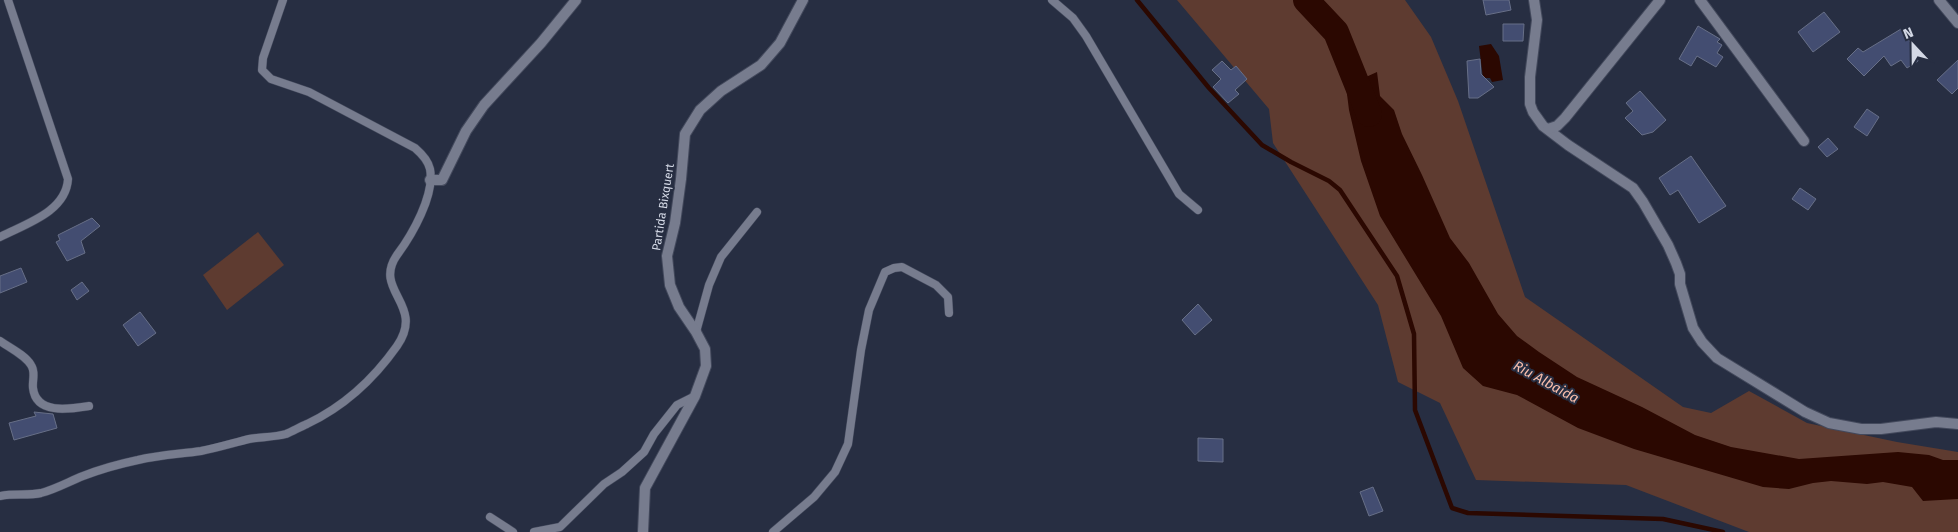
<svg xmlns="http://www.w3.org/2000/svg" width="1958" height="532" font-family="'Fira Sans',sans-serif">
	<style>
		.green { fill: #5e3b30 }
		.water { fill: #2b0801 }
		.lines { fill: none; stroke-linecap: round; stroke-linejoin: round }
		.stream { stroke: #2b0801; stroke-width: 4.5 }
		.river { stroke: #2b0801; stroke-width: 26 }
		.building { fill: #434d71; stroke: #676f87 }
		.service-casing { stroke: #43495c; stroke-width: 9 }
		.minor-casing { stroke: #43495c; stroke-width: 12 }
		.service { stroke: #777c8e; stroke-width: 8 }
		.minor { stroke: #777c8e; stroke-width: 10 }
		.labels { text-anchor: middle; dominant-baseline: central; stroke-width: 4; stroke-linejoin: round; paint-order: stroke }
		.street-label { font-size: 12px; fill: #d3d8e5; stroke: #272e42 }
		.water-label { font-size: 14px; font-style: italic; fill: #f8bdab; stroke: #272e42 }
	</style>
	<rect width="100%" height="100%" fill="#272e42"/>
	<!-- green -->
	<g class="green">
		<path d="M 1177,0 L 1405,0 L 1431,37 L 1458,101 L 1525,297 L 1683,407 L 1711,413 L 1749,391 L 1807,423 L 1897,442 L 1958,452 L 1958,532 L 1749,532 L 1626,485 L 1476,480 L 1440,403 L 1398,382 L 1378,305 L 1273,143 L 1269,109 Z"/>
		<path d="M 258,232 L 284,265 L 227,310 L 203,275 Z"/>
	</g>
	<!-- water -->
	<g class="water">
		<path d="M 1491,44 L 1499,56 L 1503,80 L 1492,82 L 1490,78 L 1483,78 L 1479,46 Z"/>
		<path d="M 1377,72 L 1380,96 L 1394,110 L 1402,134 L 1422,175 L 1450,238 L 1469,263 L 1498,314 L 1517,336 L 1539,352 L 1577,377 L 1642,407 L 1695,435 L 1731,447 L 1799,459 L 1898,452 L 1929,455 L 1943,460 L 1958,460 L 1958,499 L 1923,501 L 1912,487 L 1883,482 L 1867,484 L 1831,481 L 1813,483 L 1789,489 L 1763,487 L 1634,449 L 1578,428 L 1517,395 L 1483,386 L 1463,368 L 1441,316 L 1380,216 L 1361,161 L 1349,110 L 1346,86 Z"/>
	</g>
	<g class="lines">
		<!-- stream -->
		<path class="stream" d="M 1137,0 L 1209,88 L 1262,145 L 1291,162 L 1329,181 L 1340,190 L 1397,276 L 1414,334 L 1415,410 L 1452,508 L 1468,513 L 1663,519 L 1723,532"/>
		<!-- river -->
		<path class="river" d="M 1306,0 L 1336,32 L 1369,114"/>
	</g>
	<!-- building -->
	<g class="building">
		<path d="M 1483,0 L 1509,0 L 1511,10 L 1486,15 Z"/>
		<path d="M 1824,12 L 1840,32 L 1813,52 L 1798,32 Z"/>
		<path d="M 1503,24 L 1524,24 L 1523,41 L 1503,41 Z"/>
		<path d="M 1698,26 L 1720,39 L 1717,42 L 1722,45 L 1717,53 L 1723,57 L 1716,67 L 1697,56 L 1691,66 L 1679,59 Z"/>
		<path d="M 1901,29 L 1920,56 L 1917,58 L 1918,61 L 1907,68 L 1901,60 L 1891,66 L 1884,56 L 1864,76 L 1847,59 L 1858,48 L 1863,52 Z"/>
		<path d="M 1480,59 L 1481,74 L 1494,87 L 1478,98 L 1469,98 L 1467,61 Z"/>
		<path d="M 1958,60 L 1958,88 L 1952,94 L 1937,80 Z"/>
		<path d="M 1222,61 L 1231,70 L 1236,66 L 1247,79 L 1235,90 L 1239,94 L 1228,103 L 1213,87 L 1221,79 L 1212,70 Z"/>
		<path d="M 1640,91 L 1666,120 L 1653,132 L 1642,135 L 1625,118 L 1633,111 L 1626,103 Z"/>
		<path d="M 1867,109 L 1879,117 L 1867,136 L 1854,127 Z"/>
		<path d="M 1828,138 L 1838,149 L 1827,157 L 1818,147 Z"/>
		<path d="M 1691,156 L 1726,206 L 1699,223 L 1678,190 L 1670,195 L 1659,178 Z"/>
		<path d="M 1800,188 L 1816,199 L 1808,210 L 1792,199 Z"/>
		<path d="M 92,218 L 100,226 L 81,241 L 85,253 L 67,261 L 56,242 L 60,240 L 58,235 Z"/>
		<path d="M 21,268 L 27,282 L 0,293 L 0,276 Z"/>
		<path d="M 82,282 L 89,291 L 77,300 L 71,290 Z"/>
		<path d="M 1198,304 L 1212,320 L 1195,335 L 1182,320 Z"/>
		<path d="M 140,312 L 156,333 L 138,346 L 123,325 Z"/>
		<path d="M 34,412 L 53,414 L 57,428 L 14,440 L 9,423 L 36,416 Z"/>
		<path d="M 1198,438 L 1223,439 L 1223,462 L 1198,461 Z"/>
		<path d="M 1373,487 L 1383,511 L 1369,516 L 1360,492 Z"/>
	</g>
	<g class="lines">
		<defs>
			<g id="service">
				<path d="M 1052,0 L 1073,18 L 1086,36 L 1179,194 L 1198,210"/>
				<path d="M 0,237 C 25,224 66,212 68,179 L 8,0"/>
				<path d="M 696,332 L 709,285 L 721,257 L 757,212"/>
				<path d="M 0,341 C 10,348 25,355 31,365 C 36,372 32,381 33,388 C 36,415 70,409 89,406"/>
				<path d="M 0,496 C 14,493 28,496 41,493 C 56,489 70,481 83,476 C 101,469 119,464 138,460 C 159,455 180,454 201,451 C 217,448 233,443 249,439 C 261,437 275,437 286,434 C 293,431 300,427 307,424 C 345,406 373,380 397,346 C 426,304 372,291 397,255 C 412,235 435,195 430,169 C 428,160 422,154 415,148 L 309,92 L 271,79 L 262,70 L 263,58 L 283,0"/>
				<path d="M 490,517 L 513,532"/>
				<path d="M 534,532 L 560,527 L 604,484 L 622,472 L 644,452 L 654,434 L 677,405 L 695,396"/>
				<path d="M 773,532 L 814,497 L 835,472 L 848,444 L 861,350 L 869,310 L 885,272 L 894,268 L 902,267 L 936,285 L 948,297 L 949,313"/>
			</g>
			<g id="minor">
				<path d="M 1534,0 L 1537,20 L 1530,77 L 1530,104 L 1533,112 L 1543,126 L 1568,145 L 1633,188 L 1643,202 L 1668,245 L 1676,263 L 1680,274 L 1680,284 L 1693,328 L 1702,342 L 1717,358 L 1805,412 L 1829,423 L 1861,429 L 1881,429 L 1936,422 L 1958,424"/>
				<path d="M 1700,0 L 1804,141"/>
				<path d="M 1939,0 L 1958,23"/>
				<path d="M 1548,129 L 1557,126 L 1565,118 L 1660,0"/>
				<path d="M 430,180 L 442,180 L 466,131 L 484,105 L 541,43 L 576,0"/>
				<path d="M 643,532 L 645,488 L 695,396 L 706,366 L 705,349 L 696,332 L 679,307 L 670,285 L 667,256 L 675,223 L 681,179 L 685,134 L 700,110 L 721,91 L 761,65 L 780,43 L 803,0"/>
			</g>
		</defs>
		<!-- service casing -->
		<use href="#service" class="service-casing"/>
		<!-- minor casing -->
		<use href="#minor" class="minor-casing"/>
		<!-- service -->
		<use href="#service" class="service"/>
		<!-- minor -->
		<use href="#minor" class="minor"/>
	</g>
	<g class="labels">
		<!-- street labels -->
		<g class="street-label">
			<text transform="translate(663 207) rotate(-81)">Partida Bixquert</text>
		</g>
		<!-- water labels -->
		<g class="water-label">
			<text transform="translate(1546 382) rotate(29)">Riu Albaida</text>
		</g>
	</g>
	<!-- north arrow -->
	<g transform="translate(1913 45) rotate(338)" stroke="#272e42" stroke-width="4" paint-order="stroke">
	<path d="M0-4L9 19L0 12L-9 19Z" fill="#d3d8e5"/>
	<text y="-8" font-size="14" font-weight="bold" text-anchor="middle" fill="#d3d8e5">N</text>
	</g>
</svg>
